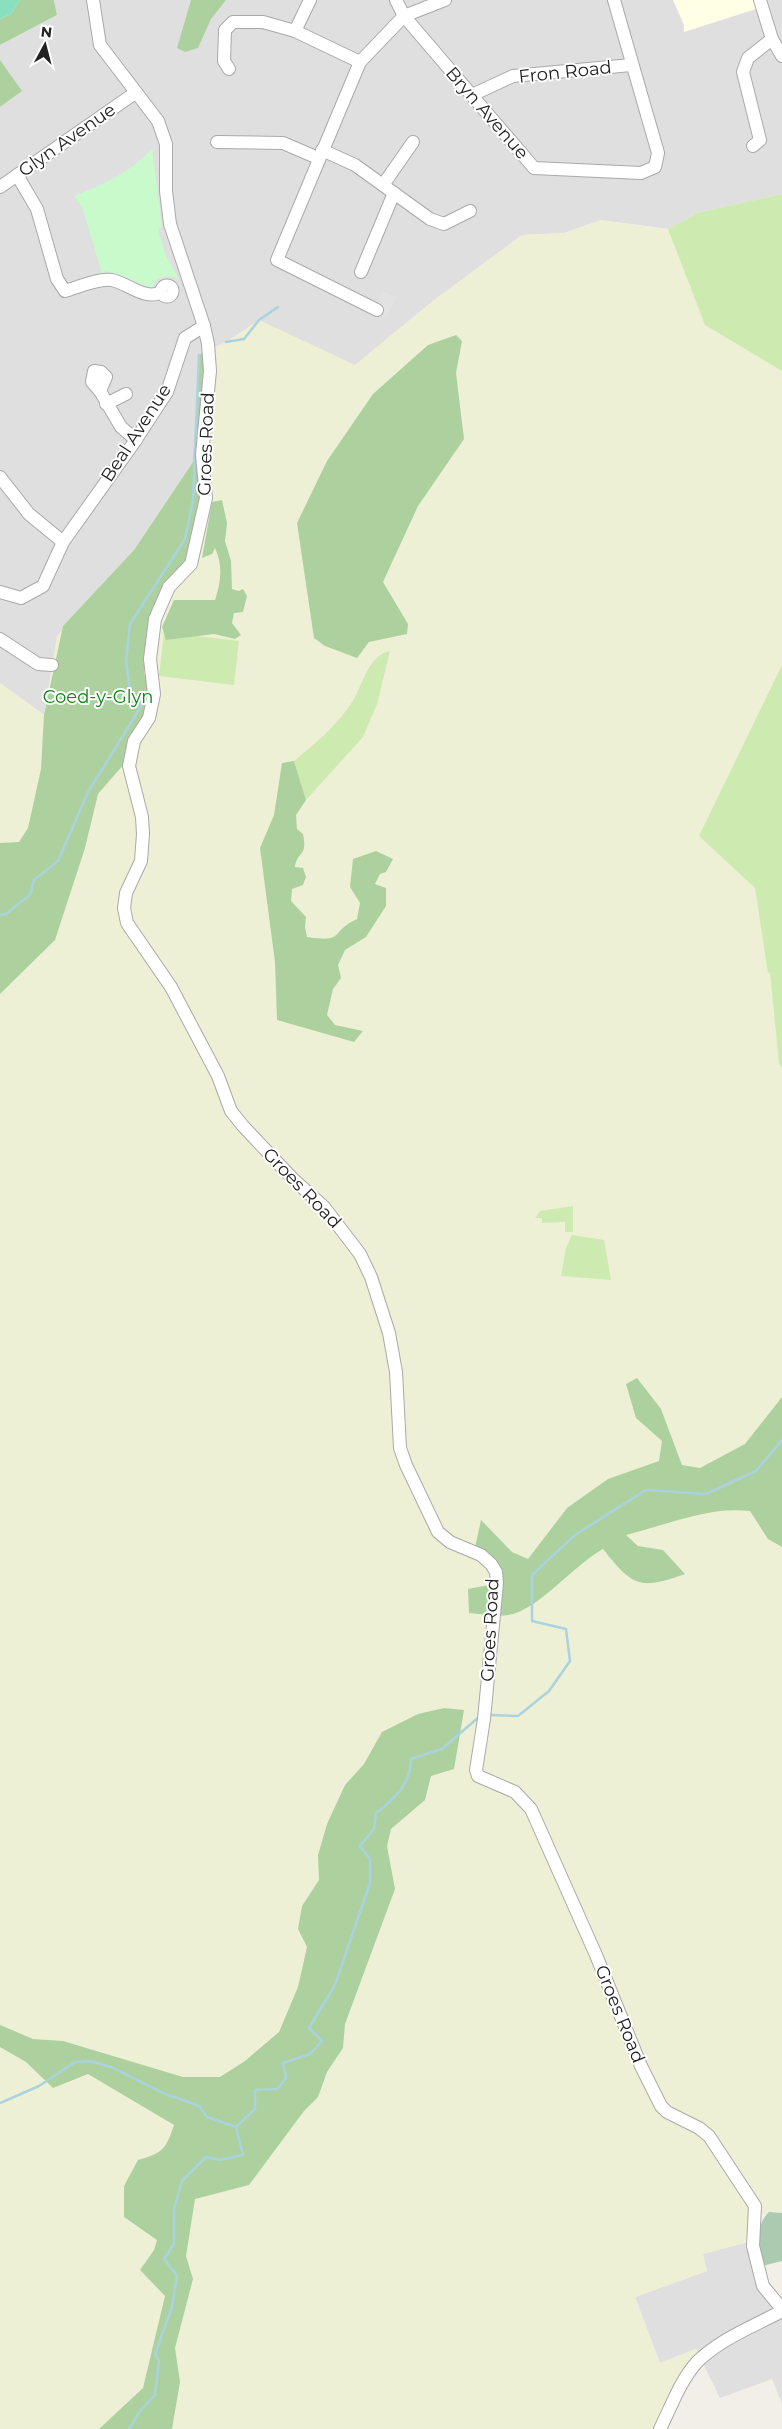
<svg xmlns="http://www.w3.org/2000/svg" width="782" height="2429" font-family="Montserrat,sans-serif">
	<style>
		.residential { fill: #e0dfdf }
		.education { fill: #ffffe5 }
		.farmland { fill: #eef0d5 }
		.grass { fill: #cdebb0 }
		.forest { fill: #add19e }
		.cemetery { fill: #aacbaf }
		.park { fill: #c8facc }
		.pitch { fill: #88e0be }
		.parking { fill: #e2e2e2 }
		.lines { fill: none; stroke-linecap: round; stroke-linejoin: round }
		.stream { stroke: #aad3df; stroke-width: 2.5 }
		.minor-casing { stroke: #a9a9a9; stroke-width: 14 }
		.minor { stroke: #fff; stroke-width: 12 }
		.labels { text-anchor: middle; dominant-baseline: central; stroke-width: 4; stroke-linejoin: round; paint-order: stroke }
		.street-label { font-size: 18px; fill: #222; stroke: #fff }
		.park-label { font-size: 18px; fill: #0c8416; stroke: #fff }
	</style>
	<rect width="100%" height="100%" fill="#f2efe9"/>
	<!-- residential -->
	<g class="residential">
		<path d="M 54,0 L 782,0 L 782,194 L 697,213 L 668,229 L 601,220 L 564,233 L 522,235 L 433,301 L 355,365 L 226,342 L 199,355 L 193,462 L 134,550 L 63,626 L 44,715 L 0,683 L 0,107 L 21,91 L 0,60 L 0,45 L 57,15 Z"/>
		<path d="M 752,2241 L 756,2262 L 782,2309 L 782,2404 L 772,2379 L 720,2398 L 696,2349 L 660,2363 L 635,2297 L 707,2271 L 703,2254 Z"/>
	</g>
	<!-- education -->
	<path class="education" d="M 673,0 L 753,0 L 756,9 L 684,32 L 684,25 Z"/>
	<!-- farmland -->
	<path class="farmland" d="M 601,220 L 668,229 L 705,325 L 782,371 L 782,2213 L 769,2212 L 754,2218 L 752,2241 L 703,2254 L 707,2271 L 635,2297 L 659,2363 L 696,2349 L 702,2358 L 660,2429 L 0,2429 L 0,683 L 44,715 L 57,636 L 134,550 L 193,462 L 199,355 L 226,342 L 259,320 L 355,365 L 433,301 L 522,235 L 564,233 Z"/>
	<!-- grass -->
	<g class="grass">
		<path d="M 782,194 L 782,371 L 705,325 L 668,229 L 697,213 Z"/>
		<path d="M 164,632 L 239,641 L 234,685 L 159,676 Z"/>
		<path d="M 390,651 L 377,704 L 363,737 L 306,800 L 294,761 C 316,743 339,724 354,699 C 363,683 369,655 390,651 Z"/>
		<path d="M 782,665 L 782,1067 L 779,1064 L 770,972 L 768,973 L 755,888 L 699,836 Z"/>
		<path d="M 573,1206 L 573,1232 L 565,1232 L 565,1222 L 542,1223 L 542,1218 L 535,1218 L 540,1211 Z"/>
		<path d="M 572,1235 L 604,1240 L 611,1280 L 561,1276 L 566,1248 Z"/>
	</g>
	<!-- forest -->
	<g class="forest">
		<path d="M 20,0 L 54,0 L 57,15 L 0,45 L 0,19 L 11,14 Z"/>
		<path d="M 191,0 L 226,0 L 211,19 L 198,48 L 185,52 L 177,48 Z"/>
		<path d="M 0,60 L 22,91 L 0,107 Z"/>
		<path d="M 456,335 L 462,341 L 456,373 L 464,439 L 418,506 L 383,582 L 408,624 L 407,634 L 369,642 L 357,658 L 325,646 L 314,638 L 297,523 L 327,461 L 373,394 L 428,345 Z"/>
		<path d="M 204,352 L 199,454 L 202,499 L 188,561 L 152,617 L 144,672 L 149,692 L 146,716 L 124,764 L 98,794 L 85,848 L 55,940 L 0,994 L 0,843 L 19,842 L 28,828 L 41,769 L 44,715 L 63,626 L 134,550 L 193,462 L 199,355 Z"/>
		<path d="M 222,500 L 227,523 L 225,541 L 231,561 L 232,589 L 239,591 L 243,589 L 247,596 L 243,612 L 234,613 L 232,623 L 241,635 L 235,639 L 214,634 L 166,640 L 162,627 L 174,600 L 215,600 C 221,582 223,565 215,548 L 212,554 L 202,558 L 212,502 Z"/>
		<path d="M 294,761 L 306,800 L 296,815 L 297,829 L 303,834 C 308,857 297,851 295,867 L 303,868 L 306,877 L 303,885 L 292,889 L 291,901 L 306,917 L 305,927 L 307,937 C 346,943 329,932 357,919 L 360,903 L 350,887 L 353,859 L 376,851 L 393,859 L 386,872 L 380,874 L 375,884 L 386,888 L 386,906 L 366,937 L 345,950 L 338,965 L 341,978 L 333,989 L 327,1015 L 335,1025 L 363,1031 L 354,1042 L 277,1020 L 275,962 L 260,848 L 274,815 L 282,763 Z"/>
		<path d="M 637,1378 L 661,1409 L 682,1465 L 700,1468 L 745,1444 L 782,1397 L 782,1547 L 768,1539 L 750,1511 C 709,1506 666,1525 626,1535 L 638,1546 L 663,1550 L 685,1574 C 640,1590 633,1587 603,1549 C 575,1564 536,1612 508,1615 C 496,1617 482,1614 469,1613 L 468,1589 L 494,1584 L 495,1572 L 474,1552 L 481,1520 L 512,1552 L 528,1559 L 567,1508 L 608,1479 L 659,1461 L 662,1441 L 636,1418 L 626,1384 Z"/>
		<path d="M 444,1708 L 464,1710 L 454,1769 L 431,1776 L 425,1800 L 391,1829 L 387,1846 L 395,1889 L 345,2024 L 343,2048 L 327,2072 L 318,2097 L 304,2111 L 249,2185 L 195,2199 L 186,2256 L 193,2279 L 175,2348 L 180,2382 L 172,2429 L 99,2429 L 143,2388 L 165,2296 L 140,2270 L 154,2250 L 157,2240 L 124,2217 L 124,2186 L 138,2160 C 163,2153 166,2149 174,2125 L 88,2074 L 53,2088 L 26,2062 L 0,2047 L 0,2025 L 33,2039 L 63,2041 L 183,2077 L 220,2077 L 245,2061 L 279,2032 L 298,1987 L 307,1947 L 298,1929 L 302,1906 L 319,1880 L 318,1855 L 327,1824 L 345,1785 L 364,1764 L 382,1732 L 418,1714 Z"/>
	</g>
	<!-- cemetery -->
	<path class="cemetery" d="M 769,2212 L 782,2213 L 782,2261 L 762,2266 C 755,2250 756,2224 769,2212 Z"/>
	<!-- park -->
	<path class="park" d="M 152,148 L 162,228 L 158,229 L 166,256 L 179,279 C 167,275 158,274 152,288 L 106,271 L 102,273 L 82,207 L 74,196 C 100,186 134,171 152,148 Z"/>
	<!-- pitch -->
	<path class="pitch" d="M 0,0 L 20,0 L 11,14 L 0,19 Z"/>
	<!-- parking -->
	<path class="parking" d="M 382,291 L 397,297 L 386,318 L 374,308 Z"/>
	<g class="lines">
		<!-- stream -->
		<g class="stream">
			<path d="M 226,342 L 244,339 L 259,320 L 278,307"/>
			<path d="M 0,915 L 6,914 L 30,895 L 34,880 L 58,861 L 88,792 L 142,705 L 130,690 L 126,661 L 130,624 L 185,539 L 193,501 L 199,355"/>
			<path d="M 490,1715 L 518,1716 L 549,1691 L 570,1661 L 566,1629 L 532,1621 L 532,1575 L 575,1535 L 646,1490 L 706,1494 L 756,1471 L 782,1440"/>
			<path d="M 0,2103 L 39,2086 L 75,2062 L 90,2061 L 111,2067 L 163,2093 L 194,2104 L 199,2106 L 207,2117 L 236,2127"/>
			<path d="M 129,2429 L 141,2410 L 155,2395 L 159,2361 L 155,2354 L 172,2307 L 177,2276 L 164,2259 L 174,2244 L 174,2209 L 182,2181 L 206,2157 L 219,2160 L 243,2155 L 236,2127 L 255,2109 L 255,2090 L 277,2089 L 286,2078 L 283,2063 L 310,2054 L 322,2041 L 309,2028 L 335,1985 L 370,1883 L 370,1859 L 360,1846 L 374,1829 L 376,1813 C 395,1799 411,1783 411,1759 L 442,1749 L 480,1716"/>
		</g>
		<defs>
			<g id="minor">
				<path d="M 93,0 L 100,45 L 158,121 L 166,144 L 166,191 L 170,224 L 204,326 L 208,344 L 210,371 L 202,455 L 206,498 L 191,564 L 169,587 L 155,619 L 150,659 L 154,694 L 149,718 L 134,741 L 129,766 L 142,817 L 143,834 L 141,861 L 126,893 L 124,908 L 127,923 L 171,987 L 218,1076 L 231,1111 L 243,1126 L 294,1180 L 324,1207 L 360,1254 L 371,1277 L 389,1333 L 396,1372 L 400,1448 L 406,1465 L 438,1532 L 450,1542 L 481,1555 L 491,1564 L 496,1572 L 497,1583 L 484,1719 L 476,1770 L 478,1776 L 515,1792 L 531,1809 L 596,1955 L 641,2066 L 661,2106 L 667,2112 L 699,2128 L 709,2136 L 755,2206 L 753,2246 L 763,2286 L 782,2309"/>
				<path d="M 396,0 L 404,16 L 534,168 L 641,173 L 655,167 L 658,153 L 614,0"/>
				<path d="M 295,31 L 310,0"/>
				<path d="M 772,39 L 782,56"/>
				<path d="M 229,69 L 224,61 L 225,30 L 233,22 L 263,22 L 295,31 L 360,62"/>
				<path d="M 472,95 L 513,76 L 631,65"/>
				<path d="M 217,142 L 283,143 L 318,158"/>
				<path d="M 753,146 L 760,140 L 743,72 L 748,58 L 772,39 L 760,0"/>
				<path d="M 322,150 L 355,165 L 430,219 L 444,224 L 470,211"/>
				<path d="M 17,175 L 37,209 L 57,279 L 65,291 C 79,287 98,278 112,280 C 127,283 146,301 161,292"/>
				<path d="M 383,185 L 413,142"/>
				<path d="M 0,187 L 135,93"/>
				<path d="M 361,272 L 394,193"/>
				<circle cx="167" cy="291" r="5.5"/>
				<path d="M 377,310 L 277,260 L 360,62 L 404,16 L 445,0"/>
				<path d="M 94,371 L 101,372 L 106,377 L 100,391 L 92,382 Z"/>
				<path d="M 100,391 L 121,427 L 136,440"/>
				<path d="M 106,404 L 126,394"/>
				<path d="M 0,477 L 29,514 L 63,542"/>
				<path d="M 0,592 L 21,598 L 43,586 L 63,542 L 133,444 L 167,392 L 185,338 L 204,326"/>
				<path d="M 0,639 L 38,664 L 52,665"/>
				<path d="M 660,2429 C 671,2407 680,2381 697,2362 C 720,2339 754,2326 782,2311"/>
			</g>
		</defs>
		<!-- minor casing -->
		<use href="#minor" class="minor-casing"/>
		<!-- minor -->
		<use href="#minor" class="minor"/>
	</g>
	<g class="labels">
		<!-- street labels -->
		<g class="street-label">
			<text transform="translate(565 72) rotate(-6)">Fron Road</text>
			<text transform="translate(487 113) rotate(49)">Bryn Avenue</text>
			<text transform="translate(67 140) rotate(-35)">Glyn Avenue</text>
			<text transform="translate(136 433) rotate(-57)">Beal Avenue</text>
			<text transform="translate(206 444) rotate(-88)">Groes Road</text>
			<text transform="translate(302 1188) rotate(46)">Groes Road</text>
			<text transform="translate(490 1630) rotate(-87)">Groes Road</text>
			<text transform="translate(620 2014) rotate(68)">Groes Road</text>
		</g>
		<!-- park labels -->
		<g class="park-label">
			<text x="98" y="697">Coed-y-Glyn</text>
		</g>
	</g>
	<!-- north arrow -->
	<g transform="translate(45 45) rotate(7)" stroke="#ffffff" stroke-width="4" paint-order="stroke">
	<path d="M0-4L9 19L0 12L-9 19Z" fill="#222222"/>
	<text y="-8" font-size="14" font-weight="bold" text-anchor="middle" fill="#222222">N</text>
	</g>
</svg>
